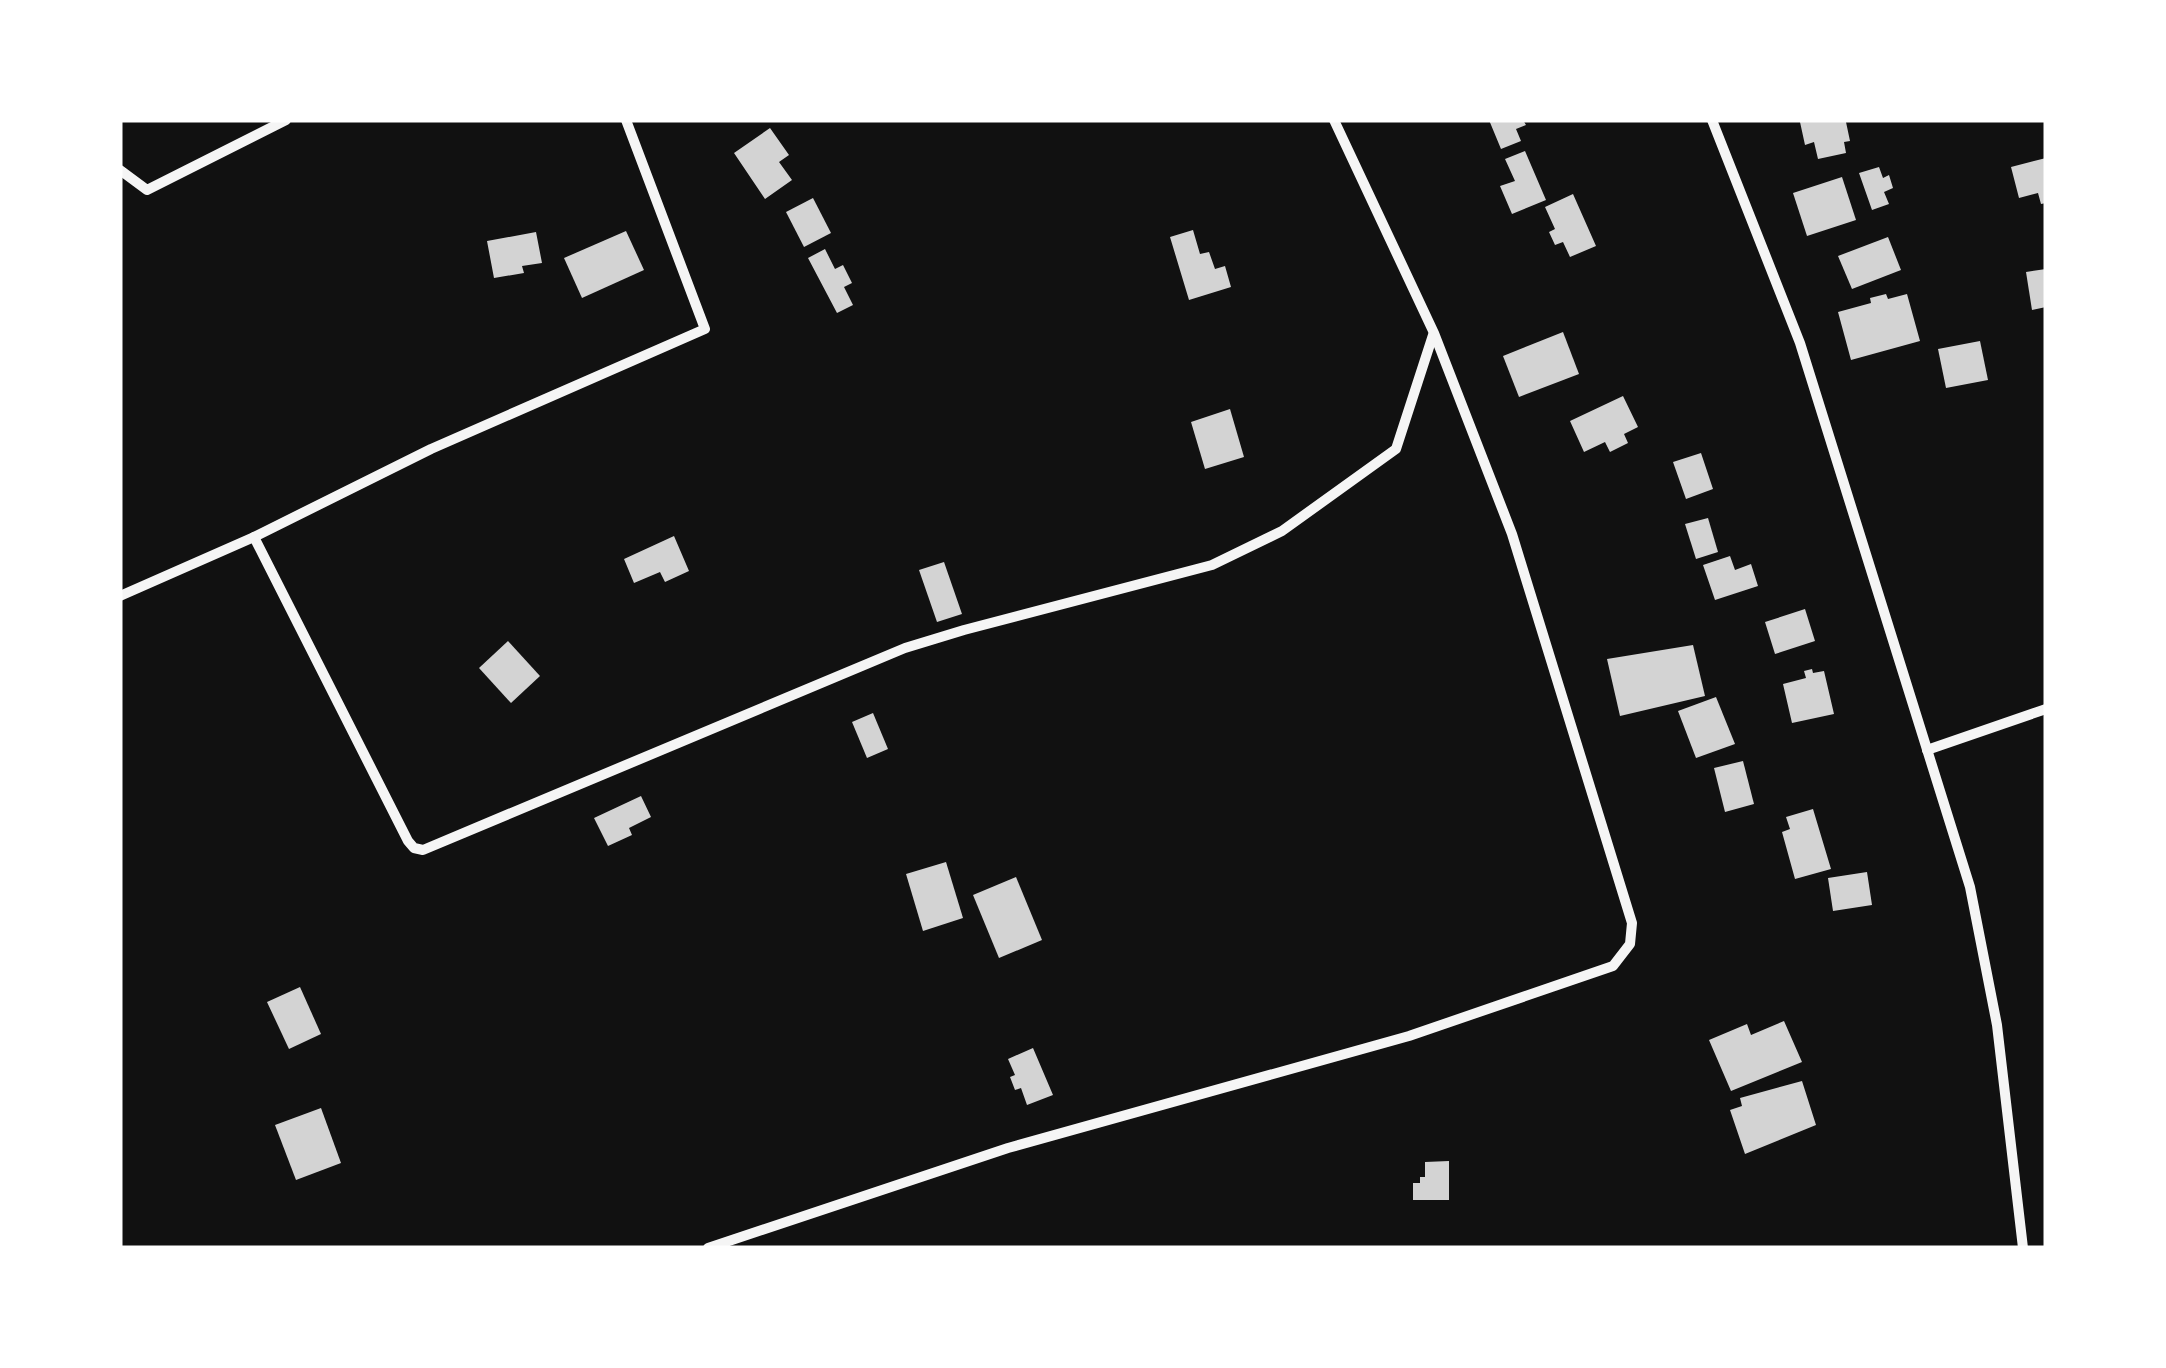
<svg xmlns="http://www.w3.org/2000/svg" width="2166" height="1368" font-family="'DM Sans',sans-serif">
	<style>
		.building { fill: #d3d3d3 }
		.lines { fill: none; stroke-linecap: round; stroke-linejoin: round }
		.minor { stroke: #f5f5f5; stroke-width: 10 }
	</style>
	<rect width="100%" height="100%" fill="#111"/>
	<!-- building -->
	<g class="building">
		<path d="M 1489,120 L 1523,120 L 1526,125 L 1516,129 L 1521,141 L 1501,149 Z"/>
		<path d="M 1807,120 L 1846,122 L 1850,141 L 1844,142 L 1846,153 L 1818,159 L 1814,142 L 1805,145 L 1800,122 Z"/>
		<path d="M 770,128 L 789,155 L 779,162 L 792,180 L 765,199 L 734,153 Z"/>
		<path d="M 1525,151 L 1546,200 L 1512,214 L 1500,186 L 1515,181 L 1505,159 Z"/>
		<path d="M 2046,158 L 2046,203 L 2041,204 L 2038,193 L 2019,198 L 2011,167 Z"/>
		<path d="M 1879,167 L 1883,178 L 1889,175 L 1893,188 L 1884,192 L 1889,204 L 1872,210 L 1859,173 Z"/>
		<path d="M 1842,177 L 1856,220 L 1807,236 L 1793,193 Z"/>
		<path d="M 1573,194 L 1596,246 L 1570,257 L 1563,242 L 1555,245 L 1549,232 L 1555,229 L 1545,207 Z"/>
		<path d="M 813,198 L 831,233 L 804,247 L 786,212 Z"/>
		<path d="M 1193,230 L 1200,254 L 1209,252 L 1215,269 L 1225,266 L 1231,287 L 1189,300 L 1170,237 Z"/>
		<path d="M 626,231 L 644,270 L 582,298 L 564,258 Z"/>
		<path d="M 536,232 L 542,263 L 522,266 L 524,273 L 494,278 L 487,241 Z"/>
		<path d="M 1888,237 L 1901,270 L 1852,289 L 1838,256 Z"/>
		<path d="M 825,249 L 835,269 L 843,265 L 852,283 L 844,287 L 853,305 L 837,313 L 808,258 Z"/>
		<path d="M 2046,269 L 2046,307 L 2032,310 L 2026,272 Z"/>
		<path d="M 1886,294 L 1888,299 L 1907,294 L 1920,341 L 1851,360 L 1838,312 L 1871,303 L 1870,298 Z"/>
		<path d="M 1563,332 L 1579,374 L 1519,397 L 1503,356 Z"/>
		<path d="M 1980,341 L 1988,380 L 1946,388 L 1938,349 Z"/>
		<path d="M 1623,396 L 1638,427 L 1624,434 L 1628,443 L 1610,452 L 1605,442 L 1584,452 L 1570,421 Z"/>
		<path d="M 1230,409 L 1244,457 L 1205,469 L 1191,422 Z"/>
		<path d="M 1701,453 L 1713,489 L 1686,499 L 1673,462 Z"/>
		<path d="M 1708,518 L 1718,552 L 1696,559 L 1685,524 Z"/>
		<path d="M 674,536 L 689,571 L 665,582 L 660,572 L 634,583 L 624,559 Z"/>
		<path d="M 1730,556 L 1735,570 L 1751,564 L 1758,586 L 1715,600 L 1703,565 Z"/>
		<path d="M 944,562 L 962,614 L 937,622 L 919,570 Z"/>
		<path d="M 1805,609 L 1815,641 L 1775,654 L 1765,622 Z"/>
		<path d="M 508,641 L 540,676 L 511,703 L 479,668 Z"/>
		<path d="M 1693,645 L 1705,696 L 1620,716 L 1607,659 Z"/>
		<path d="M 1812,669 L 1813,673 L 1824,671 L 1834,714 L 1792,723 L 1783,684 L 1806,678 L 1804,671 Z"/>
		<path d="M 1716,697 L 1735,744 L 1696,758 L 1678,711 Z"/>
		<path d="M 873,713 L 888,749 L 867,758 L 852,722 Z"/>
		<path d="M 1743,761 L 1754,804 L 1725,812 L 1714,768 Z"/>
		<path d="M 641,796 L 651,817 L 629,828 L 632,835 L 608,846 L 594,818 Z"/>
		<path d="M 1813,809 L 1831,869 L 1795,879 L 1782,832 L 1790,829 L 1786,817 Z"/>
		<path d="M 946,862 L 963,918 L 923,931 L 906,874 Z"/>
		<path d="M 1867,872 L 1872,905 L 1833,911 L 1828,878 Z"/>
		<path d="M 1016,877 L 1042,940 L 999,958 L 973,895 Z"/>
		<path d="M 300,987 L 321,1034 L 289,1049 L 267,1002 Z"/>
		<path d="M 1784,1021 L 1802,1062 L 1731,1091 L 1709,1040 L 1747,1024 L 1751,1035 Z"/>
		<path d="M 1033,1048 L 1053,1095 L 1027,1105 L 1021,1088 L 1015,1090 L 1010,1077 L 1015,1075 L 1008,1059 Z"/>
		<path d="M 1802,1081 L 1816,1125 L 1745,1154 L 1730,1110 L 1742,1106 L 1740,1098 Z"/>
		<path d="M 321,1108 L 341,1163 L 296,1180 L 275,1125 Z"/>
		<path d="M 1449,1161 L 1449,1200 L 1413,1200 L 1413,1183 L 1420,1183 L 1420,1177 L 1425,1177 L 1425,1162 Z"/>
	</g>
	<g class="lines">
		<!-- minor -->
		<g class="minor">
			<path d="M 1712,120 L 1800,343 L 1970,887 L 1997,1025 L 2023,1248"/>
			<path d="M 120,170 L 147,190 L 286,120"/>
			<path d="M 254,537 L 408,841 L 414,848 L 423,850 L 905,648 L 964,630 L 1212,565 L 1282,531 L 1396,449 L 1433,335"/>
			<path d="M 120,596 L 254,537 L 431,449 L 705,329 L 626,120"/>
			<path d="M 1927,750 L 2046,709"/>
			<path d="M 708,1248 L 1008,1148 L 1409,1036 L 1613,966 L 1630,944 L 1632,923 L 1512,534 L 1434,333 L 1334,120"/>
		</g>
	</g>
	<!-- border -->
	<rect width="2166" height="1368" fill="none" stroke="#ffffff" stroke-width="245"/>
</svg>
